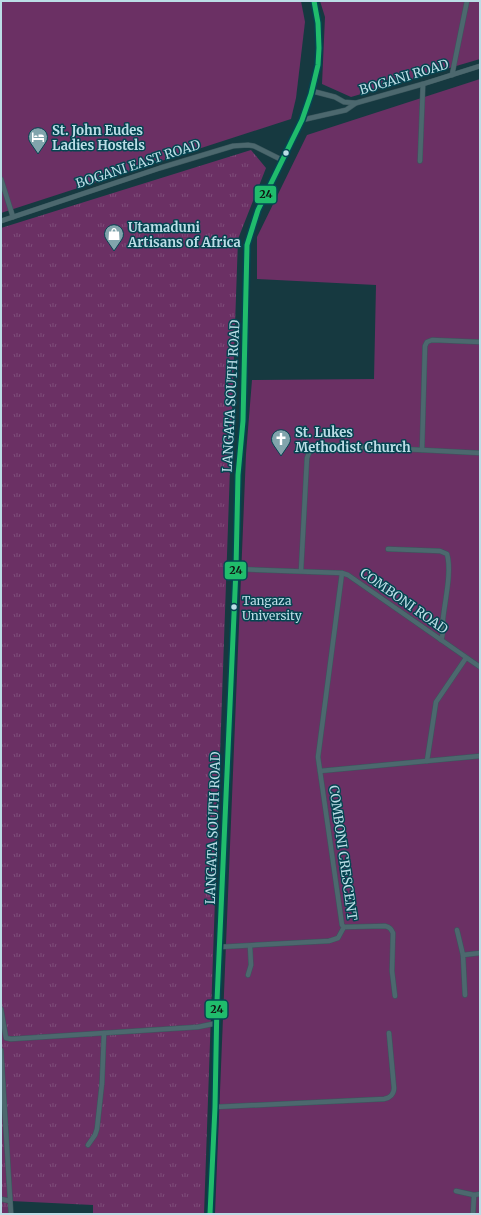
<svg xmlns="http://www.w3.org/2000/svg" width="481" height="1215" font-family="Merriweather,serif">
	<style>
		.grass { fill: url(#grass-tufts) }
		.garden { fill: #6b3064 }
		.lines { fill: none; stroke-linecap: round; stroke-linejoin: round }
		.minor-casing { stroke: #3b565c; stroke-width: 5.5 }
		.tertiary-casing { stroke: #3b565c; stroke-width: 6 }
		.minor { stroke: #4c686e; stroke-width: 4.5 }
		.tertiary { stroke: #4c686e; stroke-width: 5.5 }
		.bus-1-casing { stroke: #054551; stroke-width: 8 }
		.bus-1 { stroke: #20bc6c; stroke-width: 5 }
		.bus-dot { fill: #bbdde6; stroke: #054551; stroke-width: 1.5 }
		.labels { text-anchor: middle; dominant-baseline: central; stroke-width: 3; stroke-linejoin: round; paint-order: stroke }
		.bus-label { font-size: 12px; fill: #bbdde6; stroke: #054551; text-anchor: start }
		.street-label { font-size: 13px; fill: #bbdde6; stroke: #054551 }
		.poi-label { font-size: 13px; font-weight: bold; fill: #bbdde6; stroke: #054551; text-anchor: start }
		.line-badge { stroke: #054551; stroke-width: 1.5 }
		.pale-badge-label { font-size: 11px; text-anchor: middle; font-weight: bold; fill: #111 }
	</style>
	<defs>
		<pattern id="grass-tufts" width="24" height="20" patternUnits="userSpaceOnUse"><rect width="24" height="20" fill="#6b3064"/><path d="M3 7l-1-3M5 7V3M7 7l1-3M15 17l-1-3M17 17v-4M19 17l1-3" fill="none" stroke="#7e4e7a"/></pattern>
	</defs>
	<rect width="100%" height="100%" fill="#163940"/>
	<!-- grass -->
	<path class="grass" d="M 251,150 L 266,168 L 238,239 L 204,1214 L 93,1214 L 93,1205 L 11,1201 L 11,1214 L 1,1214 L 1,228 Z"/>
	<!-- garden -->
	<g class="garden">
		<path d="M 1,1 L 301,1 L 305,22 L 296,98 L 291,119 L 1,213 Z"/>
		<path d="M 320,1 L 480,1 L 480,59 L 351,97 L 322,84 L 325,17 Z"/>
		<path d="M 480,79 L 480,1214 L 215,1214 L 246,454 L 252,380 L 374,379 L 376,285 L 257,279 L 257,237 L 307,135 Z"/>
	</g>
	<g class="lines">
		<defs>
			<g id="minor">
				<path d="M 452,75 L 467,1"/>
				<path d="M 312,91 L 335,97 L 344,102 L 356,103 L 423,84 L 480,66"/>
				<path d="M 302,120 L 346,110 L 356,103"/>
				<path d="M 420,161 L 423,84"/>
				<path d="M 1,179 L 13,217"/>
				<path d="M 1,221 L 160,168 L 233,146 L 248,145 L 254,146 L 282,160"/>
				<path d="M 422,450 L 425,346 L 427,342 L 432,340 L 480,342"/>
				<path d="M 388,549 L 440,551 L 447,554 C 452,571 445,600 443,619 C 443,626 444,633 441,640"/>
				<path d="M 236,569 L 342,573 L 348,575 L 480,667"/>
				<path d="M 301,571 L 307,458 C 310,448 316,446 326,445 L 480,453"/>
				<path d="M 427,761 L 436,702 L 466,658"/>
				<path d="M 320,771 L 480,756"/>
				<path d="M 344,927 L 385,926 C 390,927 391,929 393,933 L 392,971 L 395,996"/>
				<path d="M 457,930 L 463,955 L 465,995"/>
				<path d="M 219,947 L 329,941 L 338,938 L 344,927 L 342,925 L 318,757 L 342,573"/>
				<path d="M 463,955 L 480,953"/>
				<path d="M 248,975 L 251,965 L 250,946"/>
				<path d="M 1,1009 L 6,1038 L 11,1039 L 198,1027 L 217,1023"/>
				<path d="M 1,1050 L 11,1214"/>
				<path d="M 215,1107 L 384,1099 C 390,1098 394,1094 394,1088 L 389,1033"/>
				<path d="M 88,1145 L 95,1135 L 97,1129 L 102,1083 L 104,1033"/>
				<path d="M 456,1191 L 474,1195 L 480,1194"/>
				<path d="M 1,1199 L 10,1201"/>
				<path d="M 473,1214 L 474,1195"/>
			</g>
			<path id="tertiary" d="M 210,1214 L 215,1107 L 217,1001 L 236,569 L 238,475 L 243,421 L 247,245 L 258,210 L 302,120 L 311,94 L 318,65 L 319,48 L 318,23 L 314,1"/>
		</defs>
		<!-- minor casing -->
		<use href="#minor" class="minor-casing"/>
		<!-- tertiary casing -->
		<use href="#tertiary" class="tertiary-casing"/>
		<!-- minor -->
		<use href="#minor" class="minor"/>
		<!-- tertiary -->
		<use href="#tertiary" class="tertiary"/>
		<defs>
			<path id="bus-1" d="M 210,1214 L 215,1107 L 217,1001 L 236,569 L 238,475 L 243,421 L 247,245 L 258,210 L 302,120 L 311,94 L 318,65 L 319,48 L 318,23 L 314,1"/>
		</defs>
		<!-- bus-1 casing -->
		<use href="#bus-1" class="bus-1-casing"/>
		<!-- bus-1 -->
		<use href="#bus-1" class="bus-1"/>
	</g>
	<!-- icons -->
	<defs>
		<symbol id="hotel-pin" viewBox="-11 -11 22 30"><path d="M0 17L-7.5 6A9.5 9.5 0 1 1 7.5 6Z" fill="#81a4ac" stroke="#054551"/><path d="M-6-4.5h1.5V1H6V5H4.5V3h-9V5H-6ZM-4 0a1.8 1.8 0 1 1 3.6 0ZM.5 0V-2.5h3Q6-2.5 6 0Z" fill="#fff"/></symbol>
		<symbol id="shop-pin" viewBox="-11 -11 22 30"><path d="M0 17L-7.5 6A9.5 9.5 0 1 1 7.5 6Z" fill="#81a4ac" stroke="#054551"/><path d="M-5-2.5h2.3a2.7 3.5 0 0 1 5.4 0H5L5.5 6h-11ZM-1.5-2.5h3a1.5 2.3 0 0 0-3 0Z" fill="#fff"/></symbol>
		<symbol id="church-pin" viewBox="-11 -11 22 30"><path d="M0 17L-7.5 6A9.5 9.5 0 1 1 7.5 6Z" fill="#81a4ac" stroke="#054551"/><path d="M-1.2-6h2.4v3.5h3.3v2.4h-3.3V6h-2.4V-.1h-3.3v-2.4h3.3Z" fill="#fff"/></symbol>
	</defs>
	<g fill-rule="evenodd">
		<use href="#hotel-pin" x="27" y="126" width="22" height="30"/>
		<use href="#shop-pin" x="103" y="223" width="22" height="30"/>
		<use href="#church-pin" x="270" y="428" width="22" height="30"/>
	</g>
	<!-- markers -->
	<g class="bus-dot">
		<circle cx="286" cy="153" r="3.5"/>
		<circle cx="234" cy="607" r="3.5"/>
	</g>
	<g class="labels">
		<!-- bus labels -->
		<g class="bus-label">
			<text x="242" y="600">Tangaza<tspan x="242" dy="15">University</tspan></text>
		</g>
		<!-- street labels -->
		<g class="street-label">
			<text transform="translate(404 77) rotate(-17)">BOGANI ROAD</text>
			<text transform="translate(138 164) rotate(-18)">BOGANI EAST ROAD</text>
			<text transform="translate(231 396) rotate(-87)">LANGATA SOUTH ROAD</text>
			<text transform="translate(404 601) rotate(35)">COMBONI ROAD</text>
			<text transform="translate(213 828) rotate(-88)">LANGATA SOUTH ROAD</text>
			<text transform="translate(343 853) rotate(82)">COMBONI CRESCENT</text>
		</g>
		<!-- poi labels -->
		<g class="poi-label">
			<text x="52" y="130">St. John Eudes<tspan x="52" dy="15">Ladies Hostels</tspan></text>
			<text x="128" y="227">Utamaduni<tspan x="128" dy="15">Artisans of Africa</tspan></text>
			<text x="295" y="432">St. Lukes<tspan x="295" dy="15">Methodist Church</tspan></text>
		</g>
	</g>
	<g class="line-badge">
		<rect x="254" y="185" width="23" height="19" rx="4" fill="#20bc6c"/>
		<rect x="224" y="561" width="23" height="19" rx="4" fill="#20bc6c"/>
		<rect x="205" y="1000" width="23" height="19" rx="4" fill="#20bc6c"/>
	</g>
	<g class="pale-badge-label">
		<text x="266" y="198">24</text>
		<text x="236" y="574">24</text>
		<text x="217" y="1013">24</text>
	</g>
	<!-- border -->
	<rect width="481" height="1215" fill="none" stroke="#bbdde6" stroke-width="4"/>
</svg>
